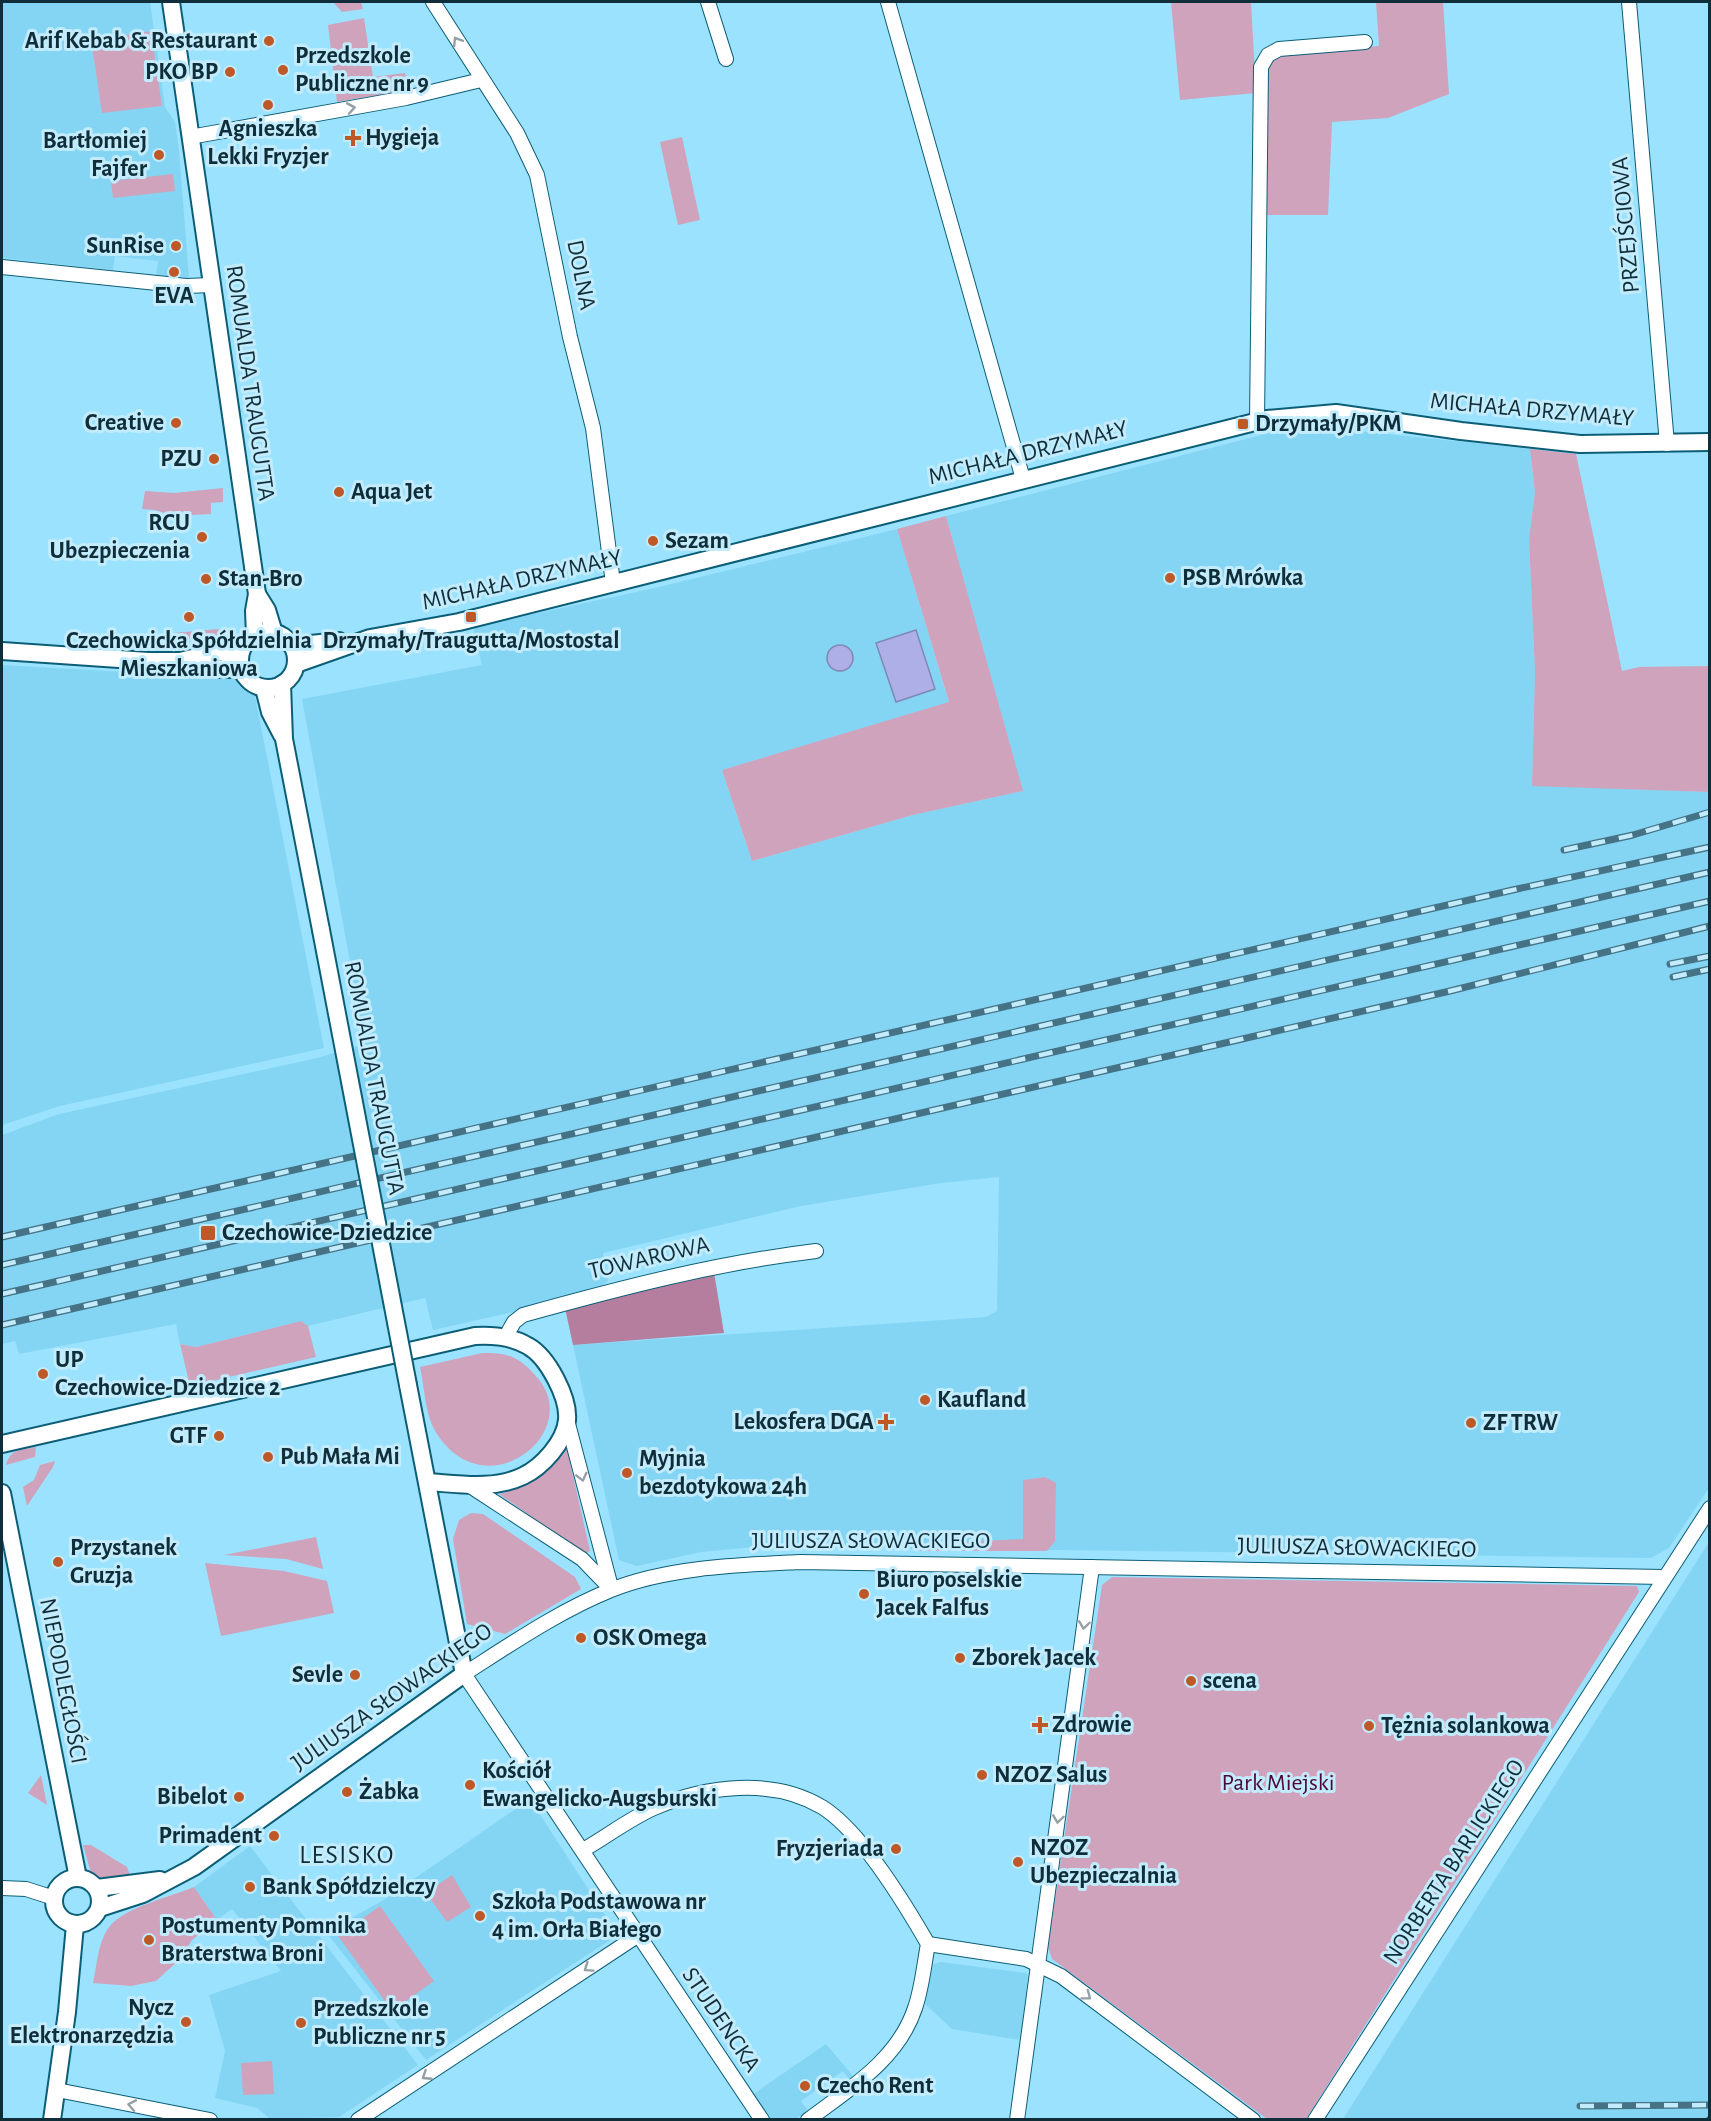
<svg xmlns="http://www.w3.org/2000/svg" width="1711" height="2121" font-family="'Alegreya Sans',sans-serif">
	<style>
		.built { fill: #84d5f3 }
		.green { fill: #d0a3bc }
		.forest { fill: #b67e9e }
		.water { fill: #afafe8; stroke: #7f88b4; stroke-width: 1.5 }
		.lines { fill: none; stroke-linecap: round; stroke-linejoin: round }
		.minor-casing { stroke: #0c5e76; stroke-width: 16 }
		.tertiary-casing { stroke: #0c5e76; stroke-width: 20 }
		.minor { stroke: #fff; stroke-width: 14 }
		.tertiary { stroke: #fff; stroke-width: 16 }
		.rail-casing { stroke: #457284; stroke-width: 7 }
		.rail { stroke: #c2ebfc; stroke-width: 4.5; stroke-dasharray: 14; stroke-linecap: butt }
		.tertiary-bridge-casing { stroke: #0c5e76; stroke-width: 20; stroke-linecap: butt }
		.tertiary-bridge { stroke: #fff; stroke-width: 16 }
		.oneway { stroke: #93a1a6 }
		.poi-dot { fill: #be5927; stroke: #c2ebfc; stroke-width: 2 }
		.labels { text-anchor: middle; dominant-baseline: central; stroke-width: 6; stroke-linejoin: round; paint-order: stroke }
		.poi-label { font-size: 24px; font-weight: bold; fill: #102e39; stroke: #c2ebfc; text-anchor: start }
		.street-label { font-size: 24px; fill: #102e39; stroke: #c2ebfc }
		.park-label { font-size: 24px; fill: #4d0837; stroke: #c2ebfc }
		.neighbourhood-label { font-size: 26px; letter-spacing: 1.5px; fill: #102e39; stroke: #c2ebfc }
	</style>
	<rect width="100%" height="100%" fill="#9be2fe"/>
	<!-- built -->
	<g class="built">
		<path d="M 2,2 L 150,2 L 165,107 L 175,122 L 179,150 L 189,278 L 156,275 L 158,261 L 115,256 L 113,270 L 2,258 Z"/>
		<path d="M 1300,425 L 1530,449 L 1535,492 L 1529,539 L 1535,672 L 1532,785 L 1709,792 L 1709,1488 L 1669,1548 L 1651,1558 L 766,1546 L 701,1552 L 637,1566 L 619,1560 L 573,1345 L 986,1317 L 997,1311 L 999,1177 L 941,1183 L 801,1206 L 603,1253 L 608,1281 L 590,1295 L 433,1330 L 425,1298 L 308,1326 L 301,1321 L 196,1347 L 180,1344 L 176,1324 L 19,1354 L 15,1341 L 2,1344 L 2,1135 L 59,1114 L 317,1058 L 365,1044 L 302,699 L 482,665 L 473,627 L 659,587 L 897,529 L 949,703 L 722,770 L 752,861 L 913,815 L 1022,791 L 946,516 Z"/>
		<path d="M 2,665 L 234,678 L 254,691 L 324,1048 L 60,1106 L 2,1125 Z"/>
		<path d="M 1709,1542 L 1709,2119 L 1343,2119 Z"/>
		<path d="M 530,1799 L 618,1935 L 426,2060 L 326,1932 L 382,1901 Z"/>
		<path d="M 250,1846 L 418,2065 L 339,2117 L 274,2119 L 269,2118 L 257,2108 L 215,2098 L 225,2051 L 209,1995 L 281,1971 L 232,1909 L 217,1920 L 194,1887 Z"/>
		<path d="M 941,1962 L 1026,1973 L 1028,1976 L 1020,2040 L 952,2029 L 925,2004 L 931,1965 Z"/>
		<path d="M 826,2044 L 854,2077 L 850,2080 L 843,2071 L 801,2101 L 808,2111 L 796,2119 L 769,2119 L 752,2095 Z"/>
	</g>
	<!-- green -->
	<g class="green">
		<path d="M 333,2 L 361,2 L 363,9 L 342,12 Z"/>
		<path d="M 1171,2 L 1251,2 L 1256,93 L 1180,100 Z"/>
		<path d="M 1376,2 L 1443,2 L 1449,94 L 1388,118 L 1332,122 L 1328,215 L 1265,215 L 1268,70 L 1271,62 L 1283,54 L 1379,46 Z"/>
		<path d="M 364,18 L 373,77 L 405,73 L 409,90 L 337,102 L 328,25 Z"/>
		<path d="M 151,31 L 162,106 L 102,113 L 91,40 Z"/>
		<path d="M 682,137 L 700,220 L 678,225 L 660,142 Z"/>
		<path d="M 173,174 L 175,191 L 113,198 L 111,181 Z"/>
		<path d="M 1530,449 L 1576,454 L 1622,671 L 1639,667 L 1709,666 L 1709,792 L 1532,786 L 1535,672 L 1529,539 L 1535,492 Z"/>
		<path d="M 223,488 L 223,502 L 211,503 L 211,514 L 173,516 L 155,510 L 142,509 L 145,491 L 174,493 Z"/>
		<path d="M 946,516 L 1023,791 L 913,815 L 752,861 L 722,770 L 949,702 L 897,529 Z"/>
		<path d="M 219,629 L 216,637 L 166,641 L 162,634 Z"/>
		<path d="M 301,1321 L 308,1326 L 316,1357 L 190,1386 L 180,1344 L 196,1347 Z"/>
		<path d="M 482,1353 C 506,1353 517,1355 534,1374 C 590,1430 483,1515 434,1429 C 425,1412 424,1385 420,1367 Z"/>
		<path d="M 36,1447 L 35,1457 L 6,1465 C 10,1449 21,1450 36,1447 Z"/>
		<path d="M 567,1449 L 590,1551 L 585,1554 L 499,1494 C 528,1486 549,1474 567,1449 Z"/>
		<path d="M 55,1461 L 53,1467 L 27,1506 L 23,1487 L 34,1480 L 40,1465 Z"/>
		<path d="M 1045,1477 L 1056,1483 L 1055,1541 L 1047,1551 L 920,1551 L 920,1544 L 1023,1539 L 1023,1480 Z"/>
		<path d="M 471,1513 L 483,1514 L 575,1577 L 581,1589 L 505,1634 L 467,1624 L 453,1539 L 459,1520 Z"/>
		<path d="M 316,1537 L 323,1569 L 286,1559 L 224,1555 Z"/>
		<path d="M 205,1563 L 284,1571 L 327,1581 L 334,1613 L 221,1636 Z"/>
		<path d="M 1112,1577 L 1637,1586 L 1639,1592 L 1306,2119 L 1267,2119 L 1052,1959 L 1048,1947 L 1102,1585 Z"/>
		<path d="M 41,1775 L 47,1805 L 28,1793 Z"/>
		<path d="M 83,1845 L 91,1845 L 127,1867 L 131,1878 L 108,1881 L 91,1873 Z"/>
		<path d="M 452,1875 L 471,1907 L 447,1922 L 426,1893 Z"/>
		<path d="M 194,1887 L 217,1920 L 192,1940 L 180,1959 L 156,1981 L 131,1986 L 93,1983 C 97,1966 98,1940 110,1926 C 124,1908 172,1896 194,1887 Z"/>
		<path d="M 380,1906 L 434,1981 L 392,2011 L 338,1936 Z"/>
		<path d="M 272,2061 L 274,2094 L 243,2095 L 241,2063 Z"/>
	</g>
	<!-- forest -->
	<path class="forest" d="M 714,1272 L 724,1333 L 573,1345 L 565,1308 Z"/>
	<!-- water -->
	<g class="water">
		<path d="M 916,630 L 935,689 L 896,702 L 876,643 Z"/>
		<circle cx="840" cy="658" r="13"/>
	</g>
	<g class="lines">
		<defs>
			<g id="minor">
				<path d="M 433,2 L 517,133 L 537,175 L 570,337 L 593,428 L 613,583"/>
				<path d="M 708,2 L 726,59"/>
				<path d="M 888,2 L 1023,479"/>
				<path d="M 1629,2 L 1667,444"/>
				<path d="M 190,137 L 406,98 L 481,80"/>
				<path d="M 2,267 L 186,286 L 212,285"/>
				<path d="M 1257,421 L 1261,67 L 1268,55 L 1279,49 L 1365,42"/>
				<path d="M 505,1338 L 514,1322 L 523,1315 C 620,1288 716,1263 816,1251"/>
				<path d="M 567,1420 L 611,1587"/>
				<path d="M 467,1484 L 582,1559 L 611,1589"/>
				<path d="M 583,1850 C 606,1837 629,1819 654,1808 C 705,1786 772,1777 822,1807 C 861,1831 905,1904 928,1944 C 924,1965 922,1988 915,2008 C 898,2060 849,2089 808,2120"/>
				<path d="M 2,1888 L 26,1889 L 54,1898"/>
				<path d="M 928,1944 L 1026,1959 L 1061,1976 L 1253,2120"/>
				<path d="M 57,2090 L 210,2120"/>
				<path d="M 358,2120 L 637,1936"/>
				<path d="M 762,2120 L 464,1674 C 511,1644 559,1611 611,1590 C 668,1567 739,1565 800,1562 L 1664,1577"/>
				<path d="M 1017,2120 L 1092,1567"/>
				<path d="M 1315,2120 L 1710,1508"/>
			</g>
			<g id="tertiary">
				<path d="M 171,2 L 257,594 L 254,611 L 255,635"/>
				<path d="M 257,594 L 267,610 L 274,633"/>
				<circle cx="268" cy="660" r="28"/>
				<path d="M 292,646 L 339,641"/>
				<path d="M 2,651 L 148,661 L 180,661 L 217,652 L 240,655"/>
				<path d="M 184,661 L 216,669 L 241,669"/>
				<path d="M 296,664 L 370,638 L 459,622 L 1267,419 L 1336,413 L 1461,431 L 1580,444 L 1710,442"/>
				<path d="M 282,684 L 284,739 L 321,930"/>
				<path d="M 264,688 L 270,712 L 282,735"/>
				<path d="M 2,1444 L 475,1336 C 492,1335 513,1337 528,1346 C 548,1357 569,1398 567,1420 C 565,1442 542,1467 523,1476 C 494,1490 459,1484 428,1482"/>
				<path d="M 2,1493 L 78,1878"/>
				<circle cx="77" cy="1901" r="23"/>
				<path d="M 97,1888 L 160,1880"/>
				<path d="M 100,1908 L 143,1894 L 194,1867 L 464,1674 L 408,1385"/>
				<path d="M 52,2120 L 67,2012 L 75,1925"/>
			</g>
		</defs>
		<!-- minor casing -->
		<use href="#minor" class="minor-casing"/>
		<!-- tertiary casing -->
		<use href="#tertiary" class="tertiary-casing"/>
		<!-- minor -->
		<use href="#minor" class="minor"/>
		<!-- tertiary -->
		<use href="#tertiary" class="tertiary"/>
		<defs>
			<g id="rail">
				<path d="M 1564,850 L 1633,835 L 1710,812"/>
				<path d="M 1670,964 L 1710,956"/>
				<path d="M 1673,977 L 1710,969"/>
				<path d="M 2,1237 L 1517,889 L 1710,847"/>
				<path d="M 2,1265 L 1710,872"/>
				<path d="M 2,1294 L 1710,901"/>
				<path d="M 2,1325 L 1450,991 L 1710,926"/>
				<path d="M 1580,2106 L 1710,2105"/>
				<path d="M 1709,2120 L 1710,2119"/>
			</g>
		</defs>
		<!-- rail casing -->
		<use href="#rail" class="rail-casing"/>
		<!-- rail -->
		<use href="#rail" class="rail"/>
		<defs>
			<path id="tertiary-bridge" d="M 321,930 L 408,1385"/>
		</defs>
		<!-- tertiary-bridge casing -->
		<use href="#tertiary-bridge" class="tertiary-bridge-casing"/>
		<!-- tertiary-bridge -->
		<use href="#tertiary-bridge" class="tertiary-bridge"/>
	</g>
	<!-- one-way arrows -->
	<defs><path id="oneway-chevron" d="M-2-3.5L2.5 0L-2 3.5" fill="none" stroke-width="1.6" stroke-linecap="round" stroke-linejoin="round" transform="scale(1.5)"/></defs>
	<g class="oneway">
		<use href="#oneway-chevron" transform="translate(457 41) rotate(-122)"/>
		<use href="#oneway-chevron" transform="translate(351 108) rotate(-10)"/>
		<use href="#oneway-chevron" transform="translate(582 1477) rotate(76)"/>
		<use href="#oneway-chevron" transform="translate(1084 1625) rotate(98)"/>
		<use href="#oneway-chevron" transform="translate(1058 1819) rotate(98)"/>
		<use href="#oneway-chevron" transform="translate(588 1968) rotate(146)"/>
		<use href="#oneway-chevron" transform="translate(1087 1996) rotate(37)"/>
		<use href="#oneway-chevron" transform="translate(426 2076) rotate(147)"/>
		<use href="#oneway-chevron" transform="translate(132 2105) rotate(-169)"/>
	</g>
	<!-- markers -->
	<g class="poi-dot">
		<circle cx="269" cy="41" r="6"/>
		<circle cx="283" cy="70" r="6"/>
		<circle cx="230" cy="72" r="6"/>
		<circle cx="268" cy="105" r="6"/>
		<path d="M350 129h6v6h6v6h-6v6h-6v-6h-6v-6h6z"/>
		<circle cx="159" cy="155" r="6"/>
		<circle cx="176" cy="246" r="6"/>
		<circle cx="174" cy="272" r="6"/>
		<circle cx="176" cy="423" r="6"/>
		<rect x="1237" y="418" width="12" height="12" rx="3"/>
		<circle cx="214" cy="459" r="6"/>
		<circle cx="339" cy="492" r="6"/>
		<circle cx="202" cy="537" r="6"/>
		<circle cx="653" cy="541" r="6"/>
		<circle cx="1170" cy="578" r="6"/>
		<circle cx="206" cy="579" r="6"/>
		<circle cx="189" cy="617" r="6"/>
		<rect x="465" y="611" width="12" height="12" rx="3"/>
		<rect x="200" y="1225" width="16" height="16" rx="3"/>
		<circle cx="43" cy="1374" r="6"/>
		<circle cx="925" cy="1400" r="6"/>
		<path d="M883 1413h6v6h6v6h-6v6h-6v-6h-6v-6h6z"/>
		<circle cx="1471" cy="1423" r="6"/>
		<circle cx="219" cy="1436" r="6"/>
		<circle cx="268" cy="1457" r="6"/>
		<circle cx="627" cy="1473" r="6"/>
		<circle cx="58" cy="1562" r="6"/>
		<circle cx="864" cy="1594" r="6"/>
		<circle cx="581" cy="1638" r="6"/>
		<circle cx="960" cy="1658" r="6"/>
		<circle cx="355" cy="1675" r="6"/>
		<circle cx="1191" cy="1681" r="6"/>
		<path d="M1037 1716h6v6h6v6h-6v6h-6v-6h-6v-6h6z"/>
		<circle cx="1369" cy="1726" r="6"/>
		<circle cx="982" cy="1775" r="6"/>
		<circle cx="470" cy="1785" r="6"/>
		<circle cx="347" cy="1792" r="6"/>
		<circle cx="239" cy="1797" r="6"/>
		<circle cx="274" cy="1836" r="6"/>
		<circle cx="896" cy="1849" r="6"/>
		<circle cx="1018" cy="1862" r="6"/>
		<circle cx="250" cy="1887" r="6"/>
		<circle cx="480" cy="1916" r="6"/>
		<circle cx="149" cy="1940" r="6"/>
		<circle cx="186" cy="2022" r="6"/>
		<circle cx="301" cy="2023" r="6"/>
		<circle cx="805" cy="2086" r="6"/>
	</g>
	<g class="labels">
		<!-- poi labels -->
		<g class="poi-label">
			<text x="257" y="41" text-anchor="end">Arif Kebab &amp; Restaurant</text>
			<text x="295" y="56">Przedszkole<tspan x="295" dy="28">Publiczne nr 9</tspan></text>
			<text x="218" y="72" text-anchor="end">PKO BP</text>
			<text x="268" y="129" text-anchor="middle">Agnieszka<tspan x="268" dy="28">Lekki Fryzjer</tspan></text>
			<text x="365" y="138">Hygieja</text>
			<text x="147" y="141" text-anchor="end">Bartłomiej<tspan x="147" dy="28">Fajfer</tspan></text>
			<text x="164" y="246" text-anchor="end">SunRise</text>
			<text x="174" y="296" text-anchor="middle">EVA</text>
			<text x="164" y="423" text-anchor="end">Creative</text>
			<text x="1255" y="424">Drzymały/PKM</text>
			<text x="202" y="459" text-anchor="end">PZU</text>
			<text x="351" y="492">Aqua Jet</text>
			<text x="190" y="523" text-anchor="end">RCU<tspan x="190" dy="28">Ubezpieczenia</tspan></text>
			<text x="665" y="541">Sezam</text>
			<text x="1182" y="578">PSB Mrówka</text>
			<text x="218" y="579">Stan-Bro</text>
			<text x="189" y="641" text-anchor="middle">Czechowicka Spółdzielnia<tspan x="189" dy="28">Mieszkaniowa</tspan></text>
			<text x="471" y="641" text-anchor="middle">Drzymały/Traugutta/Mostostal</text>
			<text x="222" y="1233">Czechowice-Dziedzice</text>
			<text x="55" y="1360">UP<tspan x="55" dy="28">Czechowice-Dziedzice 2</tspan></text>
			<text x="937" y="1400">Kaufland</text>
			<text x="874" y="1422" text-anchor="end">Lekosfera DGA</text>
			<text x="1483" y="1423">ZF TRW</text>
			<text x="207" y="1436" text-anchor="end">GTF</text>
			<text x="280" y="1457">Pub Mała Mi</text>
			<text x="639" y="1459">Myjnia<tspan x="639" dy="28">bezdotykowa 24h</tspan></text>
			<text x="70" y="1548">Przystanek<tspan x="70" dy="28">Gruzja</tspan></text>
			<text x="876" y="1580">Biuro poselskie<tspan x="876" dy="28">Jacek Falfus</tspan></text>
			<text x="593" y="1638">OSK Omega</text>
			<text x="972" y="1658">Zborek Jacek</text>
			<text x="343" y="1675" text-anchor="end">Sevle</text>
			<text x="1203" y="1681">scena</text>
			<text x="1052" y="1725">Zdrowie</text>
			<text x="1381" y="1726">Tężnia solankowa</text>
			<text x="482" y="1771">Kościół<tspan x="482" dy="28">Ewangelicko-Augsburski</tspan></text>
			<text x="994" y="1775">NZOZ Salus</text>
			<text x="359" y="1792">Żabka</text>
			<text x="227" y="1797" text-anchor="end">Bibelot</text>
			<text x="262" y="1836" text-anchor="end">Primadent</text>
			<text x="1030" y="1848">NZOZ<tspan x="1030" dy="28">Ubezpieczalnia</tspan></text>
			<text x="884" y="1849" text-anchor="end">Fryzjeriada</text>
			<text x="262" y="1887">Bank Spółdzielczy</text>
			<text x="492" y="1902">Szkoła Podstawowa nr<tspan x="492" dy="28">4 im. Orła Białego</tspan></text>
			<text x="161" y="1926">Postumenty Pomnika<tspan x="161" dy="28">Braterstwa Broni</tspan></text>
			<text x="174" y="2008" text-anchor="end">Nycz<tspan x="174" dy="28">Elektronarzędzia</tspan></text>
			<text x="313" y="2009">Przedszkole<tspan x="313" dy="28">Publiczne nr 5</tspan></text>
			<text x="817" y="2086">Czecho Rent</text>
		</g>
		<!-- street labels -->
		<g class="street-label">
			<text transform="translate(1626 225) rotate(-95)">PRZEJŚCIOWA</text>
			<text transform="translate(581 275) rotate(79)">DOLNA</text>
			<text transform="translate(250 383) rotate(82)">ROMUALDA TRAUGUTTA</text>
			<text transform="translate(1532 410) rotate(5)">MICHAŁA DRZYMAŁY</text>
			<text transform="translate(1028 453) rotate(-14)">MICHAŁA DRZYMAŁY</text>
			<text transform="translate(522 580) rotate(-13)">MICHAŁA DRZYMAŁY</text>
			<text transform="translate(374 1078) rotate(79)">ROMUALDA TRAUGUTTA</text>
			<text transform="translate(649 1258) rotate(-13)">TOWAROWA</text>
			<text x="871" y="1541">JULIUSZA SŁOWACKIEGO</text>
			<text transform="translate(1357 1548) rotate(1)">JULIUSZA SŁOWACKIEGO</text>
			<text transform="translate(63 1681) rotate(79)">NIEPODLEGŁOŚCI</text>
			<text transform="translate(392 1697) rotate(-35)">JULIUSZA SŁOWACKIEGO</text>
			<text transform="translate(1454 1862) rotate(-57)">NORBERTA BARLICKIEGO</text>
			<text transform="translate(721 2020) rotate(56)">STUDENCKA</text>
		</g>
		<!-- park labels -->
		<g class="park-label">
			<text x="1278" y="1783">Park Miejski</text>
		</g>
		<!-- neighbourhood labels -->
		<g class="neighbourhood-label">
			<text x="347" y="1855">LESISKO</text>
		</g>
	</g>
	<!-- border -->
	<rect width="1711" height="2121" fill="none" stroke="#102e39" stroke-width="6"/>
</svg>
